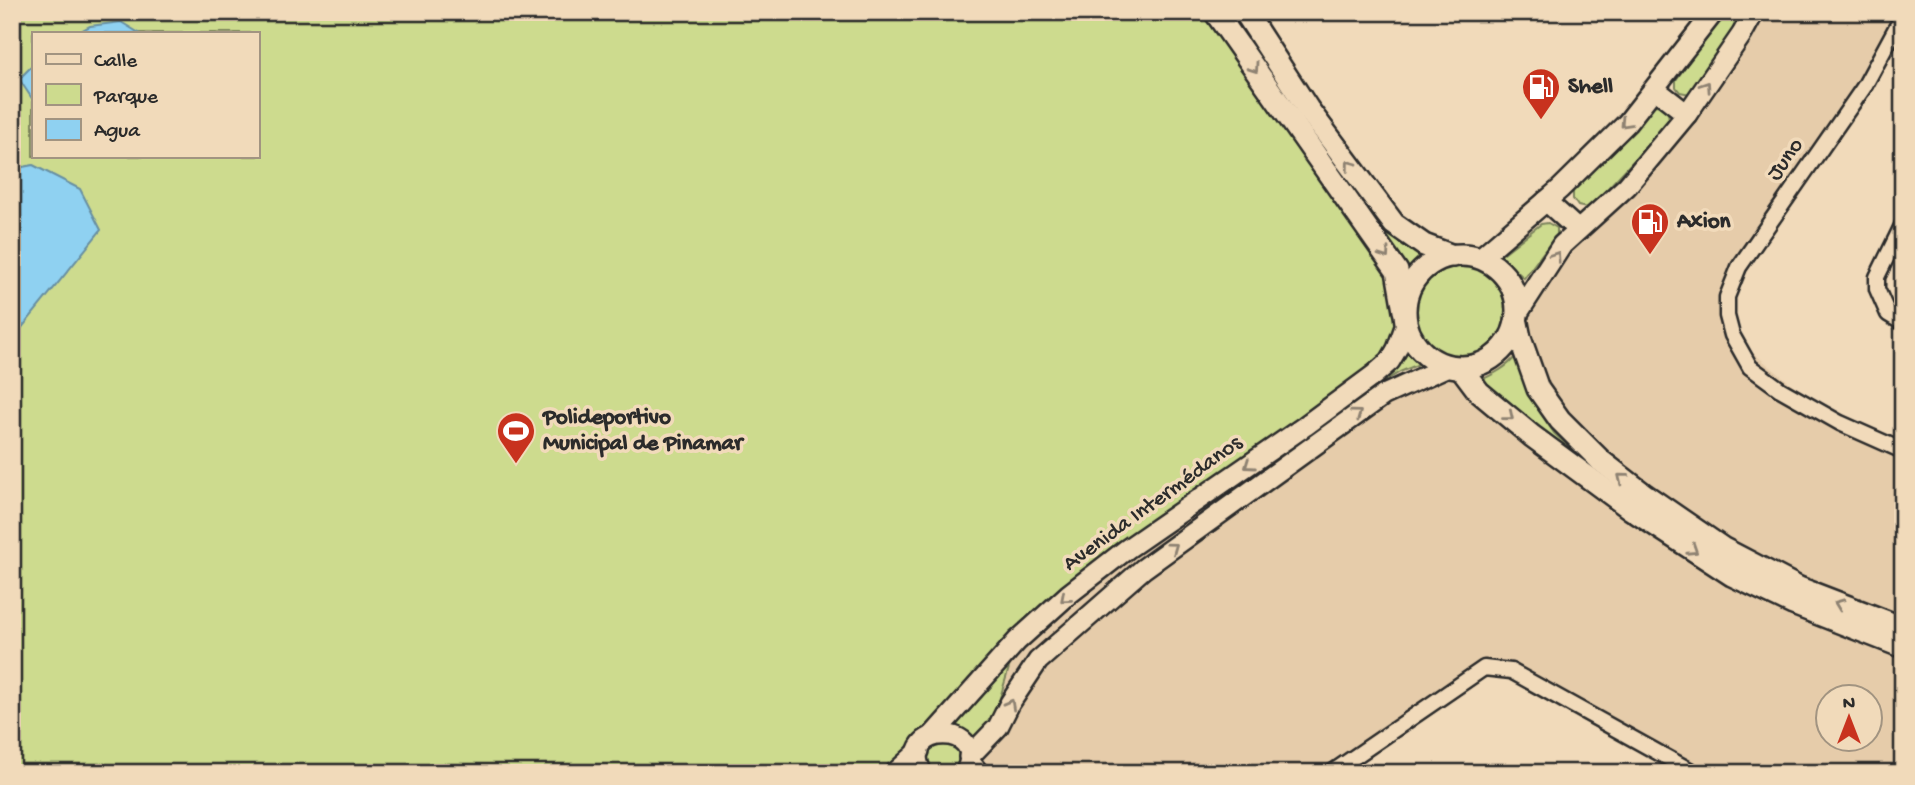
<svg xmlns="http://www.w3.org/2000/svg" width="1915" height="785" font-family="'Gochi Hand',sans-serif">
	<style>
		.built { fill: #e6ccaa; fill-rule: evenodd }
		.green { fill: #cddb8e; stroke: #7c835c; stroke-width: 2; fill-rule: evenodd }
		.water { fill: #8fd1f1; stroke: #678fa2; stroke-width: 2 }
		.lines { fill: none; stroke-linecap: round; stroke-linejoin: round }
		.street-casing { stroke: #2b2b2b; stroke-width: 19 }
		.secondary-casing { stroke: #2b2b2b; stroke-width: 24 }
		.primary-casing { stroke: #2b2b2b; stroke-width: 26 }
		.street { stroke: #f1daba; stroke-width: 14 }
		.secondary { stroke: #f1daba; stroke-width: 19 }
		.primary { stroke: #f1daba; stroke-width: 21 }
		.oneway { stroke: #8e8272 }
		.labels { text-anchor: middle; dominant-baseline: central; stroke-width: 7; stroke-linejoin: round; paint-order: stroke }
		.poi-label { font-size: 23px; font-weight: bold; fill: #2b2b2b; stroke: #f1daba; text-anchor: start }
		.street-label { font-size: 23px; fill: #2b2b2b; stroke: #f1daba }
	</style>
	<rect width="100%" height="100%" fill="#f1daba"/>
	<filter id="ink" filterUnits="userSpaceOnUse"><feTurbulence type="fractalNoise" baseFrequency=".0143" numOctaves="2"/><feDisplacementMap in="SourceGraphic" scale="14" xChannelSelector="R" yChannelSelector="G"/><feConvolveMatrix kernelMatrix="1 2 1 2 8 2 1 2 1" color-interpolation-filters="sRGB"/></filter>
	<g filter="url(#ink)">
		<!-- built -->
		<path class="built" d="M 1754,12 L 1903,12 L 1727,297 L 1732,336 L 1840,423 L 1903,451 L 1903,773 L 1695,773 L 1511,672 L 1484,668 L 1331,773 L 961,773 L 1017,641 L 1305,426 L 1340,417 L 1461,368 L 1480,365 L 1497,355 L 1510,340 L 1518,313 L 1578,230 L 1687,114 ZM 1828,698 L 1870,698 L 1870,740 L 1828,740 Z"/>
		<!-- green -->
		<g class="green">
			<path d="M 12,12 L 1215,12 L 1397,271 L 1397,349 L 1017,641 L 994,718 L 965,773 L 12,773 ZM 33,33 L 257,33 L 257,156 L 33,156 Z"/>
			<path d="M 1222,12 L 1237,12 L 1334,159 L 1434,255 L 1419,263 L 1407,279 Z"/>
			<path d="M 1723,12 L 1747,12 L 1690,94 L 1680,92 L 1676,87 L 1676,80 Z"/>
			<path d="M 1654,105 C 1667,105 1672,115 1666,126 L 1591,206 L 1587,208 L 1578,206 L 1573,199 L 1573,190 L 1648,109 Z"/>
			<path d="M 1548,223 L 1557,228 L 1557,234 L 1524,278 L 1500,256 L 1541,224 Z"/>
			<circle cx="1460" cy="310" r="47"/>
			<path d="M 1407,349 L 1419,364 L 1400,372 L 1365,393 Z"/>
			<path d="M 1516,356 L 1530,397 L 1554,433 L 1568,446 L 1565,450 L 1481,380 C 1494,374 1506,368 1516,356 Z"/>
		</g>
		<!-- water -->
		<g class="water">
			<path d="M 121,22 L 139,33 L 77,33 L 90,26 Z"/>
			<path d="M 33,65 L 33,100 L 19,79 Z"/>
			<path d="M 33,165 L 80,189 L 101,230 L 12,340 L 12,169 Z"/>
		</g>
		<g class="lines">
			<defs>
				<g id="street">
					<path d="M 1903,15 L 1864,87 L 1739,267 L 1727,297 L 1727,316 L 1732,335 L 1750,367 L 1780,389 L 1840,423 L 1903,451"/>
					<path d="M 1903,224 L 1877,277 L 1877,289 L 1888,314 L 1903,323"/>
					<path d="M 969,757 L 982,773"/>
					<path d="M 1331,773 L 1484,668 L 1511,671 L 1695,773"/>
				</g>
				<g id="secondary">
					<path d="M 1655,89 L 1687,114"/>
					<path d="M 1546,201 L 1578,230"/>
					<path d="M 1480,258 L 1560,189 L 1627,123 L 1714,12"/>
					<path d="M 1518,313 L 1562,245 L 1627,186 L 1687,114 L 1742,34 L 1754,12"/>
					<path d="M 933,735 L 1017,641 L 1069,594 L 1127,549 L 1305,426 L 1374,375 L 1390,361 L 1397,349 L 1406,324"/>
					<path d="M 969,757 L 998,727 L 1010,703 L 1038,661 L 1143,569 L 1384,395 L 1448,366"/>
					<path d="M 895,773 L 919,751"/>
					<path d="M 922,773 C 895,722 992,722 965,773"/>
				</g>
				<g id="primary">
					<path d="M 1215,12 L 1397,271 L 1404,311"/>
					<path d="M 1245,12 L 1308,109 L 1394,224 L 1424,245 L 1453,256"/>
					<circle cx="1461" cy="311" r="56"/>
					<path d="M 1517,323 L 1520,338 L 1538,389 L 1560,420 L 1601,461 L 1645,495 L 1722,548 L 1799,588 L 1903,628"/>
					<path d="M 1461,368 L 1479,392 L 1532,436 L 1631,509 L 1732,575 L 1793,604 L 1903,647"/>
				</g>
			</defs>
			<!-- street casing -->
			<use href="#street" class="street-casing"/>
			<!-- secondary casing -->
			<use href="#secondary" class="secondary-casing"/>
			<!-- primary casing -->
			<use href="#primary" class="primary-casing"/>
			<!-- street -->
			<use href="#street" class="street"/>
			<!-- secondary -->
			<use href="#secondary" class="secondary"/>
			<!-- primary -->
			<use href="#primary" class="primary"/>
		</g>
		<!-- one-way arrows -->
		<defs><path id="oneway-chevron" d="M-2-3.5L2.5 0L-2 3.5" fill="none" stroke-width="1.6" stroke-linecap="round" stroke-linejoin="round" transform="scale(1.75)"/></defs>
		<g class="oneway">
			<use href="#oneway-chevron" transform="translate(1254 68) rotate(55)"/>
			<use href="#oneway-chevron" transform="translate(1706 86) rotate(-56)"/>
			<use href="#oneway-chevron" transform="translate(1625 123) rotate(133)"/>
			<use href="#oneway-chevron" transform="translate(1350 165) rotate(-127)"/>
			<use href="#oneway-chevron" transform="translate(1385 254) rotate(55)"/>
			<use href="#oneway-chevron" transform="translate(1556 256) rotate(-56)"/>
			<use href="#oneway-chevron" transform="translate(1357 414) rotate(-36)"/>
			<use href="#oneway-chevron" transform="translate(1509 416) rotate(39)"/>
			<use href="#oneway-chevron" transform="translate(1249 465) rotate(145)"/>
			<use href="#oneway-chevron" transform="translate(1622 478) rotate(-141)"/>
			<use href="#oneway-chevron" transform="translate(1173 547) rotate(-36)"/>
			<use href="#oneway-chevron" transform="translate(1693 550) rotate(33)"/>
			<use href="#oneway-chevron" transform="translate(1065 598) rotate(139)"/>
			<use href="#oneway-chevron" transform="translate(1839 604) rotate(-159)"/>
			<use href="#oneway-chevron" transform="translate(1010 704) rotate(-61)"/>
		</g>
	</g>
	<!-- icons -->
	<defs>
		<symbol id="fuel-pin" viewBox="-11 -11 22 30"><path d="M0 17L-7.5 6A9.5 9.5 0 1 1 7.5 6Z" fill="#c8321e" stroke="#f1daba"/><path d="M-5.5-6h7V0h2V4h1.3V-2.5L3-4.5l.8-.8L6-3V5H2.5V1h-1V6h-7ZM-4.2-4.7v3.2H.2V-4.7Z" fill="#fff"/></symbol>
		<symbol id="stadium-pin" viewBox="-11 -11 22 30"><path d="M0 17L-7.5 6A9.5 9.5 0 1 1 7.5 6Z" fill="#c8321e" stroke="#f1daba"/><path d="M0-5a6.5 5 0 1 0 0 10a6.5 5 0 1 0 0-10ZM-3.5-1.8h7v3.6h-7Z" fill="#fff"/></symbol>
	</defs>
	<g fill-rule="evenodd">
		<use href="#fuel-pin" x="1519" y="65" width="44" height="60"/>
		<use href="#fuel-pin" x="1628" y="200" width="44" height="60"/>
		<use href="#stadium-pin" x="494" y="409" width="44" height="60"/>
	</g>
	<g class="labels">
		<!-- poi labels -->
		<g class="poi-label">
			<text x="1568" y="87">Shell</text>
			<text x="1677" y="222">Axion</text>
			<text x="543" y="418">Polideportivo<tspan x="543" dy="26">Municipal de Pinamar</tspan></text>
		</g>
		<!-- street labels -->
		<g class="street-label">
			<text transform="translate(1786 160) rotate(-55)">Juno</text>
			<text transform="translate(1153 504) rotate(-36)">Avenida Intermédanos</text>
		</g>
	</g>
	<!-- margin -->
	<rect width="1915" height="785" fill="none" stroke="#f1daba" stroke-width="42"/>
	<rect x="21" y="21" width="1873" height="743" fill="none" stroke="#2b2b2b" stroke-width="2.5" filter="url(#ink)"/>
	<!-- legend -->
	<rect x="32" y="32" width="228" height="126" fill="#f1daba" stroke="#a29481" stroke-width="2"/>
	<rect x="46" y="54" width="35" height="10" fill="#f1daba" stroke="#a29481" stroke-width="2"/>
	<text x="94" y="66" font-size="21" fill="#2b2b2b">Calle</text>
	<rect x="46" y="84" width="35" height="21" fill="#cddb8e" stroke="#a29481" stroke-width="2"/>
	<text x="94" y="102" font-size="21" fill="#2b2b2b">Parque</text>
	<rect x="46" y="119" width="35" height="21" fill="#8fd1f1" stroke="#a29481" stroke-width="2"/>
	<text x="94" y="136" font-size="21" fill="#2b2b2b">Agua</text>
	<!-- north arrow -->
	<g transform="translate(1849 718)"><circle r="33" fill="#f1daba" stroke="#a29481" stroke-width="2"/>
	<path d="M0-5L12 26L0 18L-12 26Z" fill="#c8321e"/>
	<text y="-10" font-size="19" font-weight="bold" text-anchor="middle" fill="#2b2b2b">N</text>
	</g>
</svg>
